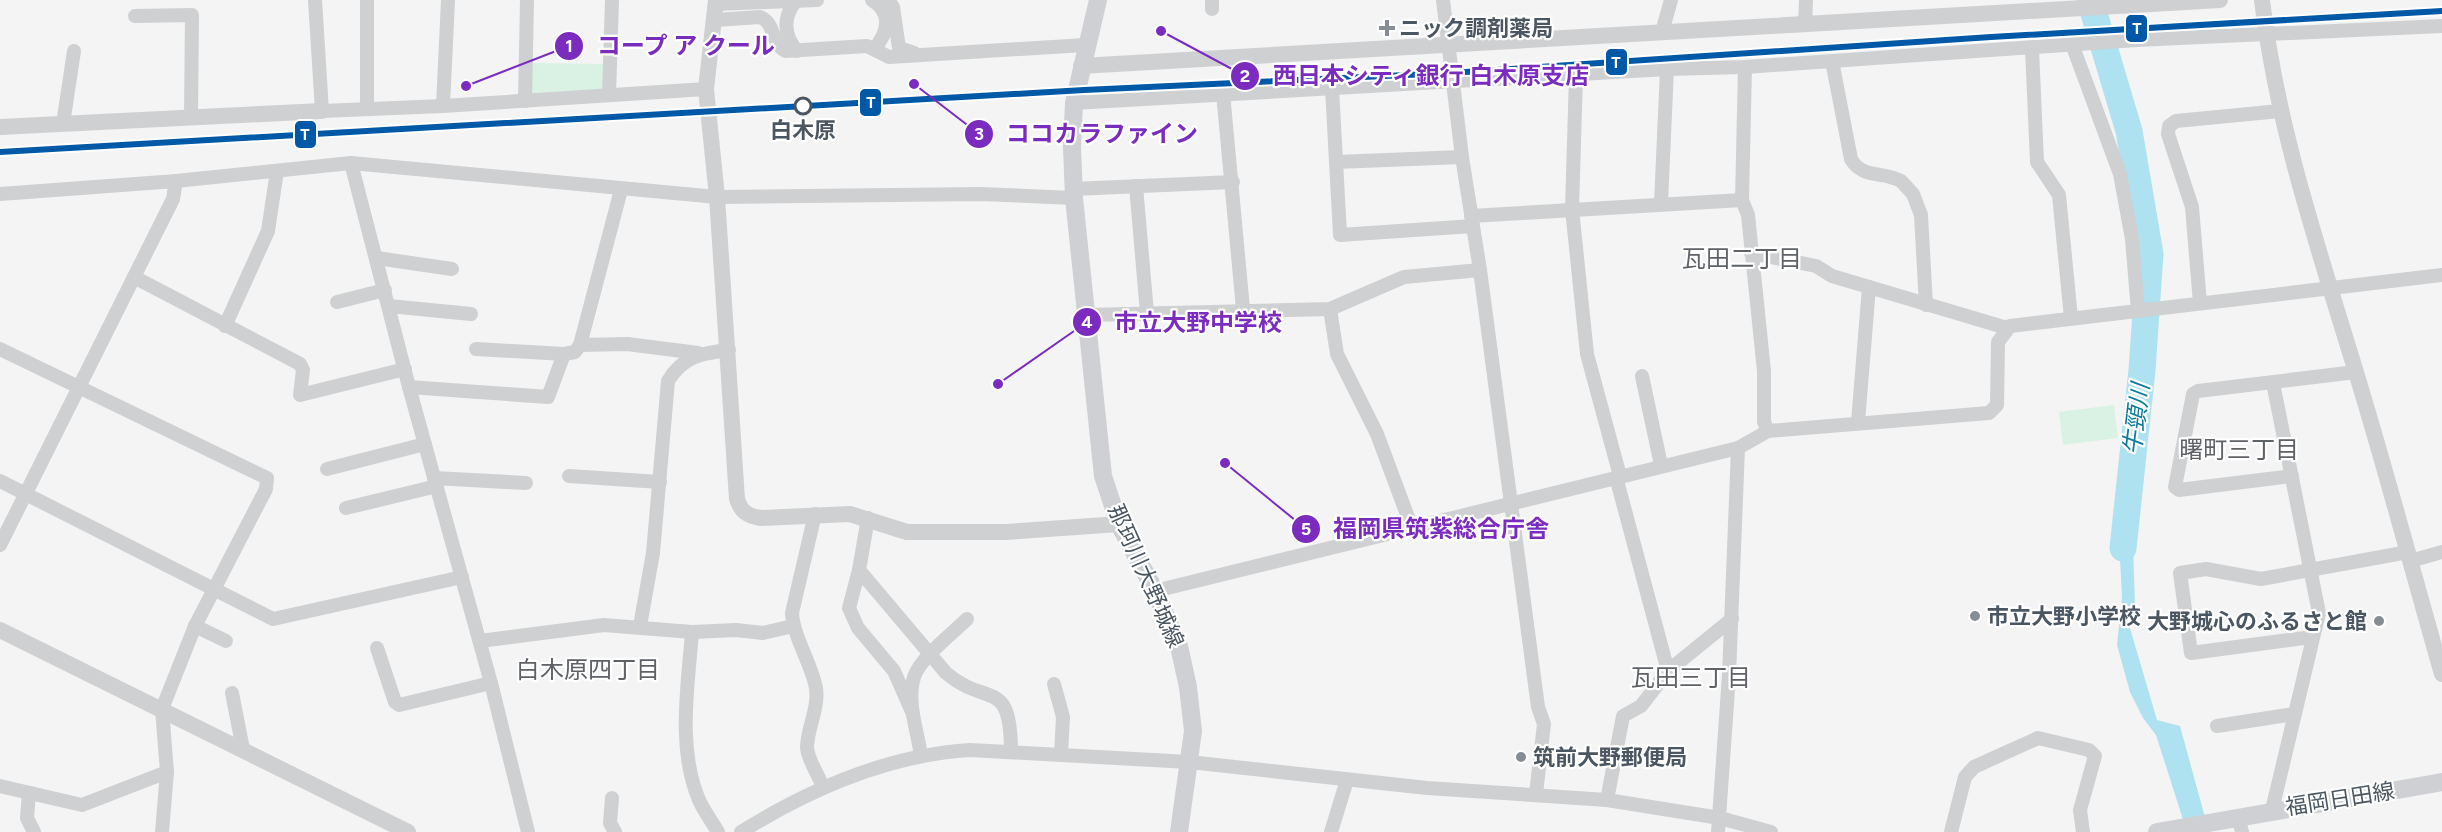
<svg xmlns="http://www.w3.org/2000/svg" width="2442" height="832" font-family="Figtree,'Noto Sans JP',sans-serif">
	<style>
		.green { fill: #d9f2e3 }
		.water { fill: #aee2f0 }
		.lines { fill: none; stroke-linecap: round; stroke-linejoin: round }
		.river { stroke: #aee2f0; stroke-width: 27 }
		.minor { stroke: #ced0d2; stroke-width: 14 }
		.tertiary { stroke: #ced0d2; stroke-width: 16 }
		.secondary { stroke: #ced0d4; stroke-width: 18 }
		.rail-1-casing { stroke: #fff; stroke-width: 10 }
		.rail-1 { stroke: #0059a6; stroke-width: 6 }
		.poi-dot { fill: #868d94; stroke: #fff; stroke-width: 2 }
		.stop-dot { fill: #fff; stroke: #4a5661; stroke-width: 3 }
		.labels { text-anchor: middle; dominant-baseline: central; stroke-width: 4.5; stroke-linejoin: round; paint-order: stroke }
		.poi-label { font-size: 22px; font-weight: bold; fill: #4a5661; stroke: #fff; text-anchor: start }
		.stop-label { font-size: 22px; font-weight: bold; fill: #4a5661; stroke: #fff }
		.street-label { font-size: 22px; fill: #4a5661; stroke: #fff }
		.neighbourhood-label { font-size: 24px; fill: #5f6368; stroke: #fff }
		.water-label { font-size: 24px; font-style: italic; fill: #0c7c9b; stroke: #fff }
		.leader { fill: none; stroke: #7b2cbf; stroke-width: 2 }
		.callout-dot { fill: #7b2cbf; stroke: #fff; stroke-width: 2 }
		.mark-label { font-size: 18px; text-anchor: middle; font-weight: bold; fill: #fff }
		.callout-label { font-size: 24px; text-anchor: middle; font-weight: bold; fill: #7b2cbf; stroke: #fff; stroke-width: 4.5; stroke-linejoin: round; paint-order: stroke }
		.line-badge { stroke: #fff; stroke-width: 2 }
		.badge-label { font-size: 16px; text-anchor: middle; font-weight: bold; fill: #fff }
	</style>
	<rect width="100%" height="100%" fill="#f4f4f4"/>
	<!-- green -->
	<g class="green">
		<path d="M 532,63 L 605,64 L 606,87 L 602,89 L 532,93 Z"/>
		<path d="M 2114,405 L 2118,438 L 2063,445 L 2059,412 Z"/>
	</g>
	<!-- water -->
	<path class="water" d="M 2126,506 L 2133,545 L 2135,605 L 2130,607 L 2127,618 L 2157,720 L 2180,726 L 2209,832 L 2187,832 L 2156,735 L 2143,718 L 2130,692 L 2117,645 L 2122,597 L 2119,541 Z"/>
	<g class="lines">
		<!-- river -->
		<path class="river" d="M 2090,0 L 2129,131 L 2150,254 L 2142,370 L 2123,548"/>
		<!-- minor -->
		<g class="minor">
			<path d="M 315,0 L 322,111 L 443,106 L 706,89"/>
			<path d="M 367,0 L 367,109"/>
			<path d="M 872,0 C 893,13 888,33 874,49"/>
			<path d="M 888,0 L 893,7 L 899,48 L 914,53"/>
			<path d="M 1443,0 L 1462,157 L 1480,270 L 1538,707 L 1544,724 L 1536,794"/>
			<path d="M 796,1 C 783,16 783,35 797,51"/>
			<path d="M 716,4 L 817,0"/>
			<path d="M 1212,9 L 1212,0"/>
			<path d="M 135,16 L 192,15 L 191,116"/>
			<path d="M 715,20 L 760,17 C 776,23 770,44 786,51 L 867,46 L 889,57 L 1085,45"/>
			<path d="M 1805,25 L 1806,0"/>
			<path d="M 1662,32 L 1671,0"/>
			<path d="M 2072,44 L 2120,174 L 2132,239 L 2138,311"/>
			<path d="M 2032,49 L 2037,162 L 2059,195 L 2071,318"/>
			<path d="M 1832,61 L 1851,159 C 1862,179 1884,171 1901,181 L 1913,194 L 1921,215 L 1926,305"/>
			<path d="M 1745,67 L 1742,200 L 1748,215 L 1764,371 L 1764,422 L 1768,431"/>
			<path d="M 1576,75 L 1572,209 L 1587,354 L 1620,476"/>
			<path d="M 1332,88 L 1340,235 L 1473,226"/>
			<path d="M 1223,93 L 1243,309"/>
			<path d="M 609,95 L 612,0"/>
			<path d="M 525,101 L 527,0"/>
			<path d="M 1074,103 L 1667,69 L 1745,67 L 2137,40 L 2442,26"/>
			<path d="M 443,106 L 448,0"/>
			<path d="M 63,124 L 74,51"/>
			<path d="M 1336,162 L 1462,157"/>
			<path d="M 351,163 L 409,387 L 491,683 L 528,832"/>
			<path d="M 1136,186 L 1147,313"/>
			<path d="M 1073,189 L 1233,182"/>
			<path d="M 0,194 L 176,181 L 351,163 L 717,197 L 980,194 L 1074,198"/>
			<path d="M 1661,203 L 1667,69"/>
			<path d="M 1471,216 L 1742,200"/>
			<path d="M 1751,253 L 1816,266 L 1832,276 L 2007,328"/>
			<path d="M 377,258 L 452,269"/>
			<path d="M 134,277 L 300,364 L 303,370 L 300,395 L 405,369"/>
			<path d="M 337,302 L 385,290"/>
			<path d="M 2200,303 L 2192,207 L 2168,134 L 2169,126 L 2176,121 L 2280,111"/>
			<path d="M 389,306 L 471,314"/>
			<path d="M 1330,309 L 1337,354 L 1377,434 L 1412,528"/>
			<path d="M 1086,315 L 1330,309 L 1404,277 L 1480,270"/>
			<path d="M 225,326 L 268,231 L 277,171"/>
			<path d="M 580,345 L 627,344 L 698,353"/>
			<path d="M 0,349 L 267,478 L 266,489 L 195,626 L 162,709 L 167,772 L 162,832"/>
			<path d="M 476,349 L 564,354 L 575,352 L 580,345 L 621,190"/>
			<path d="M 1642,376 L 1661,465"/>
			<path d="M 409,387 L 548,397 L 564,354"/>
			<path d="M 1858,422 L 1869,287"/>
			<path d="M 327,469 L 425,444"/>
			<path d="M 569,476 L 660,482"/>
			<path d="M 2292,476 L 2179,490 L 2175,487 L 2193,394 L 2198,391 L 2356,372"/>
			<path d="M 434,478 L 526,483"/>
			<path d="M 0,481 L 273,619 L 462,577"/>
			<path d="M 346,508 L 437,486"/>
			<path d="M 815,514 L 792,613 C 794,639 811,662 816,688 C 819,709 807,728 807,748 C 808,760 819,776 823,787"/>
			<path d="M 868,518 L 859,570 L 946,673 C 987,708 1011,676 1011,752"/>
			<path d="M 0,545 L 173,199 L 176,181"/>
			<path d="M 2410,561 L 2442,552"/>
			<path d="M 859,570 L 849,608 L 858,628 L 894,671 L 913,714"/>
			<path d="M 1155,591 L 1738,448 L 1768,431 L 1989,413 L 1997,405 L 1998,342 L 2010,326 L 2442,275"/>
			<path d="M 195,626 L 226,641"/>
			<path d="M 640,626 L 653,553 L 668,381 C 683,356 702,353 729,350"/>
			<path d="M 692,632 C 688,686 677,748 699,800 C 704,811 712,822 718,832"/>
			<path d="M 2312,637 L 2191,653 L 2180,573 L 2206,569 L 2261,579 L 2408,552"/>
			<path d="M 480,641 L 604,625 L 692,632 L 736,630 L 763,633 L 793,626"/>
			<path d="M 377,648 L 395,702 L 399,705 L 491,683"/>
			<path d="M 1668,671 L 1732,619"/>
			<path d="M 1054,684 L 1063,717 L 1061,754"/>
			<path d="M 232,693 L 243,749"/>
			<path d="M 2217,726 L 2294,714"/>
			<path d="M 921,756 C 918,732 906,702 914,677 C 920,658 953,633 967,619"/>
			<path d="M 0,786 L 82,805 L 167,772"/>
			<path d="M 29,793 L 27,818 L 34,832"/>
			<path d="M 612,798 L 610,823 L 615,832"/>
			<path d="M 1607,800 L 1623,716 L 1641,706 L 1668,671 L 1616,477"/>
			<path d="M 2272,810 L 2319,613 L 2273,383"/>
			<path d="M 2238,817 L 2242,832"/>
			<path d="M 741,832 C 810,789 888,755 970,750 L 1189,762 L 1427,788 L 1607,800 L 1720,818 L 1771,832"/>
			<path d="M 1331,832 L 1347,780"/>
			<path d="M 1718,832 L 1729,675 L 1738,448"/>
			<path d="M 1951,832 L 1965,777 L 1974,767 L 2038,738 L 2089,750 L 2095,756 L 2080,810 L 2083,832"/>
		</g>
		<!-- tertiary -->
		<g class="tertiary">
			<path d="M 716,0 L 706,89 L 717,197 L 737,499 C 741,512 748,516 761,518 L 850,514 L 907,532 L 1006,532 L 1119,524"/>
			<path d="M 2262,0 C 2277,127 2318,247 2355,369 C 2386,470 2413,573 2442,674"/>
			<path d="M 1081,66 L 2220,0"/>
			<path d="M 0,127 L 322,111"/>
			<path d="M 0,630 L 408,832"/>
		</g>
		<!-- secondary -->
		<g class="secondary">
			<path d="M 1098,0 L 1074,103 L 1072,147 L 1074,198 L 1103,476 L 1119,524 L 1155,591 L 1179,646 L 1188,687 L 1193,731 L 1179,832"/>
			<path d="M 2157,832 L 2442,782"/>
		</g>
		<defs>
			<path id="rail-1" d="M 0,152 L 1084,90 L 1450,73 L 1991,37 L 2442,11"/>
		</defs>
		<!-- rail-1 casing -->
		<use href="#rail-1" class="rail-1-casing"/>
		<!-- rail-1 -->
		<use href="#rail-1" class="rail-1"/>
	</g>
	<!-- markers -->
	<g class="poi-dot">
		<path d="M1384 19h6v6h6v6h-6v6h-6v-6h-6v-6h6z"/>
		<circle cx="1975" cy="616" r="6"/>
		<circle cx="2379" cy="621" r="6"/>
		<circle cx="1521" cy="757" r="6"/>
	</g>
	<circle class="stop-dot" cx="803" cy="106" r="8"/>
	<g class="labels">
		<!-- poi labels -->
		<g class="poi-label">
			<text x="1399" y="28">ニック調剤薬局</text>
			<text x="1987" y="616">市立大野小学校</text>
			<text x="2367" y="621" text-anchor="end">大野城心のふるさと館</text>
			<text x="1533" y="757">筑前大野郵便局</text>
		</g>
		<!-- stop labels -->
		<g class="stop-label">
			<text x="803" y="130">白木原</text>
		</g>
		<!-- street labels -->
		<g class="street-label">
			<text transform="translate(1146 576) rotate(66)">那珂川大野城線</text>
			<text transform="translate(2340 799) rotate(-9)">福岡日田線</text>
		</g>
		<!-- neighbourhood labels -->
		<g class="neighbourhood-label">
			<text x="1742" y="258">瓦田二丁目</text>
			<text x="2239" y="449">曙町三丁目</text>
			<text x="588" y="669">白木原四丁目</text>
			<text x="1691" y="677">瓦田三丁目</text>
		</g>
		<!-- water labels -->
		<g class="water-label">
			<text transform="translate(2136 419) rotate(-83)">牛頸川</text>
		</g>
	</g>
	<!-- callouts -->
	<path class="leader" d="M466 86L569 46M1161 31L1245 76M914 84L979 134M998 384L1087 322M1225 463L1306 529"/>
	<g class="callout-dot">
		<circle cx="466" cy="86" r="6"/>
		<circle cx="1161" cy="31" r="6"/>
		<circle cx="914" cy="84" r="6"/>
		<circle cx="998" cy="384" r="6"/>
		<circle cx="1225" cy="463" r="6"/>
		<circle cx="569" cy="46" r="15"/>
		<circle cx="1245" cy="76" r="15"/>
		<circle cx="979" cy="134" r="15"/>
		<circle cx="1087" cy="322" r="15"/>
		<circle cx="1306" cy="529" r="15"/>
	</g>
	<g class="mark-label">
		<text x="569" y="52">1</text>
		<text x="1245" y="82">2</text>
		<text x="979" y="140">3</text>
		<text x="1087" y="328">4</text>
		<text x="1306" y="535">5</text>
	</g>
	<g class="callout-label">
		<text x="686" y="54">コープ ア クール</text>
		<text x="1431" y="84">西日本シティ銀行 白木原支店</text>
		<text x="1102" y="142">ココカラファイン</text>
		<text x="1198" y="331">市立大野中学校</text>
		<text x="1441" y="537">福岡県筑紫総合庁舎</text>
	</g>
	<g class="line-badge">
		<rect x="2125" y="14" width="23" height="29" rx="6" fill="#0059a6"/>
		<rect x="1605" y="48" width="23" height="28" rx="6" fill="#0059a6"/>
		<rect x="859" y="88" width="23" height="29" rx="6" fill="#0059a6"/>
		<rect x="294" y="120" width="23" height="29" rx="6" fill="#0059a6"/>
	</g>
	<g class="badge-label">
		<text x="2137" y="34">T</text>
		<text x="1616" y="68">T</text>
		<text x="871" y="108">T</text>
		<text x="305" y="140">T</text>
	</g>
</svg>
